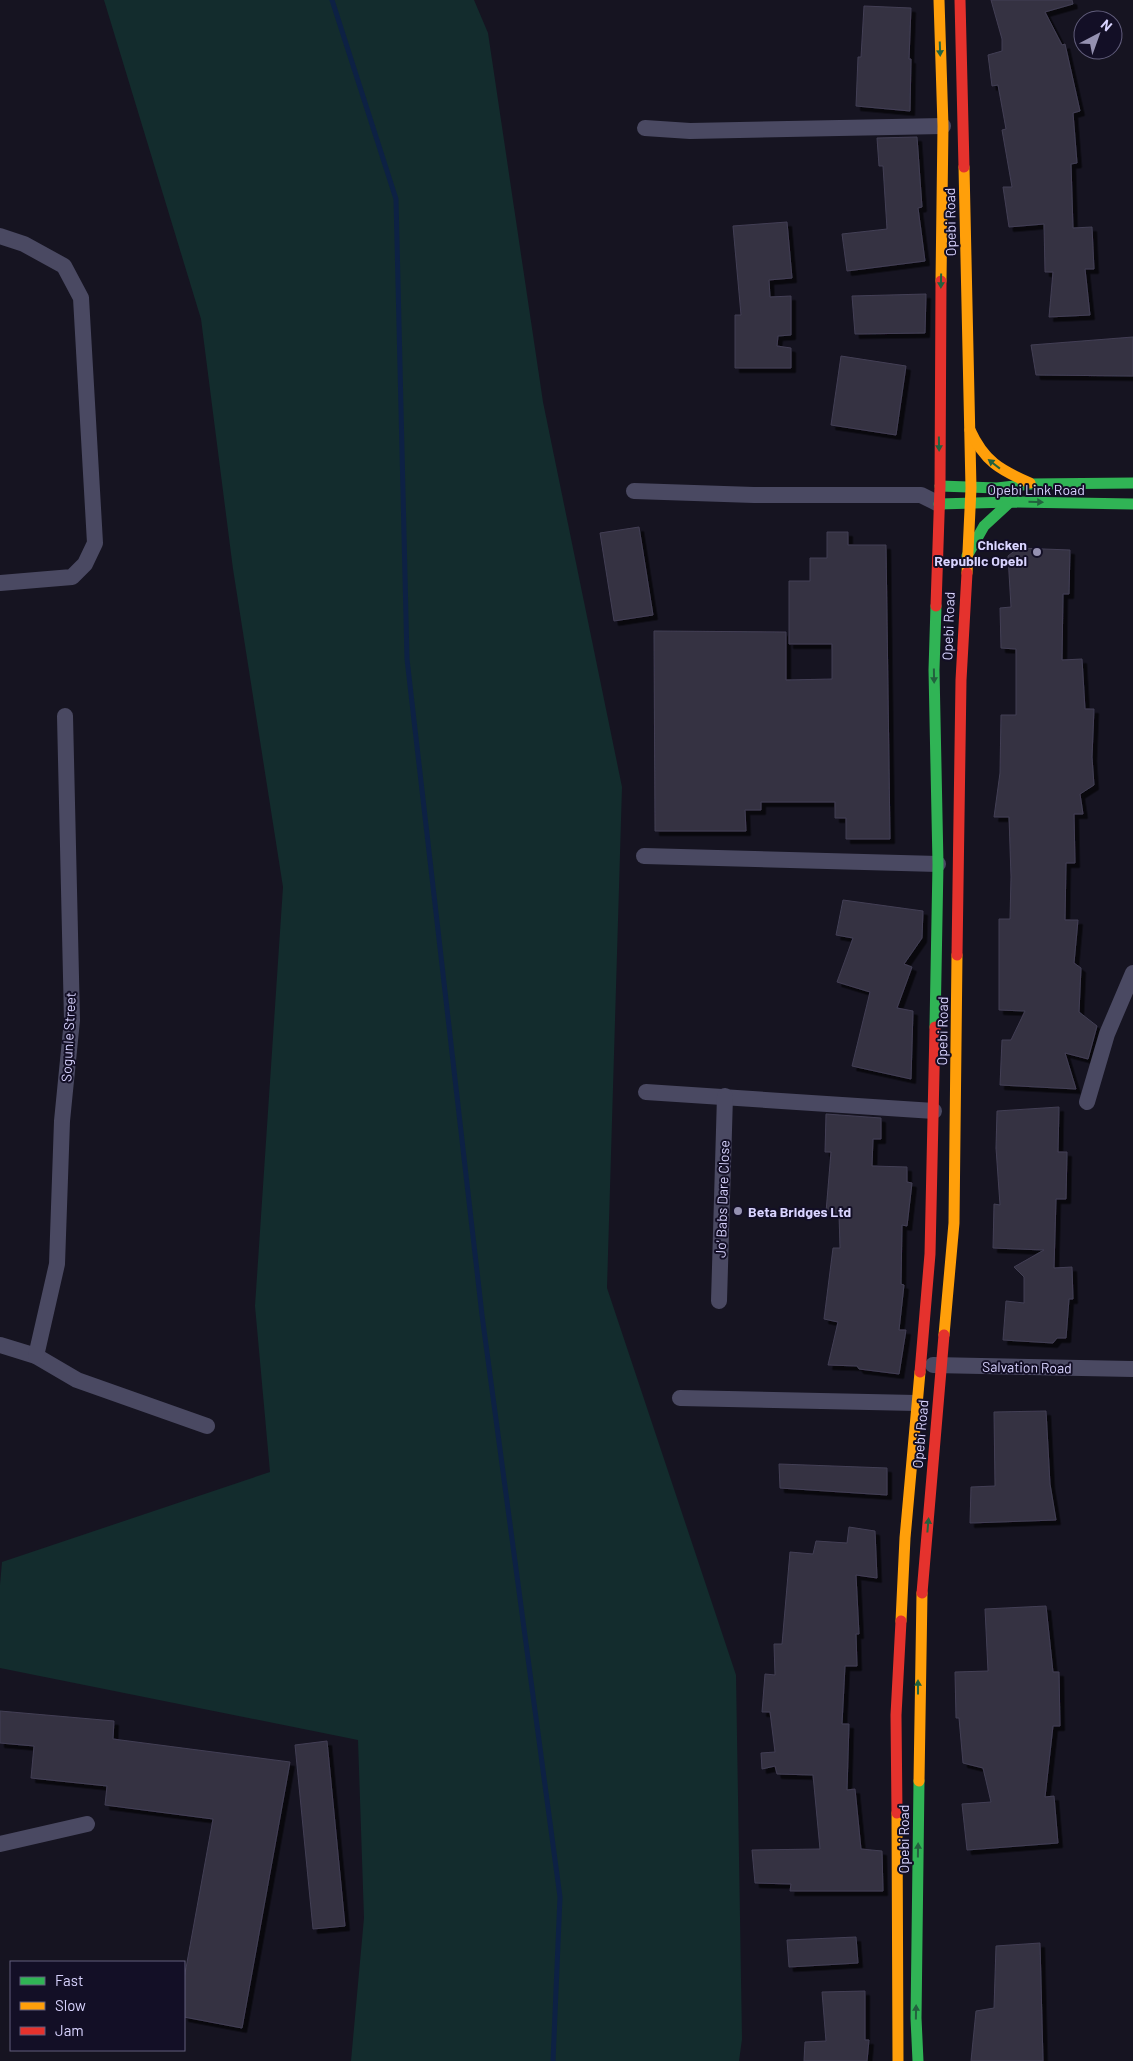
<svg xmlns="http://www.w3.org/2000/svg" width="1133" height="2061" font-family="Barlow,sans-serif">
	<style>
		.green { fill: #132c2d }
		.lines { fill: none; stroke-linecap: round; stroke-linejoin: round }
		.stream { stroke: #0d2144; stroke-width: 5 }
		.building { fill: #343243; stroke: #433f54; filter: url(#shadow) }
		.street { stroke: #4a4962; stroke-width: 16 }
		.fast { stroke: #30b455; stroke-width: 11 }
		.slow { stroke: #ff9f0a; stroke-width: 11 }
		.jam { stroke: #e5322d; stroke-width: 11 }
		.oneway { fill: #22623e }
		.poi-dot { fill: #9591b1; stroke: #130f26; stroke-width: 2 }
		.labels { text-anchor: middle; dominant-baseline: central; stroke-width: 4; stroke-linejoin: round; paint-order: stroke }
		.street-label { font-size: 14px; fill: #d9d4ff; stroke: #130f26 }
		.poi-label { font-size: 14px; font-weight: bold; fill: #d9d4ff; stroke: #130f26; text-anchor: end }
	</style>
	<defs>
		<filter id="shadow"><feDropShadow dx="4.5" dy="4.5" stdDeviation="0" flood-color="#0009"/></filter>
	</defs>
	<rect width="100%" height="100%" fill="#161421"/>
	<!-- green -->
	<path class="green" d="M 104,0 L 474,0 L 488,33 L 543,402 L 622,787 L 607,1288 L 736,1675 L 742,2039 L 739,2061 L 351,2061 L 364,1918 L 358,1740 L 0,1668 L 0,1585 L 2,1562 L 270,1472 L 255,1306 L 283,887 L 233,569 L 201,319 Z"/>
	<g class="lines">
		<!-- stream -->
		<path class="stream" d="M 332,0 L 396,199 L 407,659 L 482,1315 L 560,1897 L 553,2061"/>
	</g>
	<!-- building -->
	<g class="building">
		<path d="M 991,0 L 1072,0 L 1073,4 L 1045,12 L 1062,45 L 1065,44 L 1080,111 L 1073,113 L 1077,163 L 1071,164 L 1073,228 L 1092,227 L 1094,269 L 1085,269 L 1090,315 L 1049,317 L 1053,272 L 1045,272 L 1044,224 L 1009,227 L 1003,187 L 1012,187 L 1002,130 L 1006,129 L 998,85 L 992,86 L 988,55 L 1002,51 L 1002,39 Z"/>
		<path d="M 864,6 L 911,8 L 909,59 L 911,59 L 910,111 L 856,106 L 858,57 L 861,57 Z"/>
		<path d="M 917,137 L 922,207 L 918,208 L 925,261 L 847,271 L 842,234 L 887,229 L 883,166 L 879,166 L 877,138 Z"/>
		<path d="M 787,222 L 792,278 L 769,280 L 770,297 L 791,296 L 791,335 L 778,336 L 777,346 L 791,348 L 791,368 L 735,368 L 735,315 L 741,315 L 733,226 Z"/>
		<path d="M 926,294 L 925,333 L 855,334 L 852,296 Z"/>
		<path d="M 1133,337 L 1133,376 L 1036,375 L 1031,345 Z"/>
		<path d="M 841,356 L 906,366 L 896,435 L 831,425 Z"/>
		<path d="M 639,527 L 653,615 L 614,621 L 600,533 Z"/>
		<path d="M 827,532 L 848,532 L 848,545 L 886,545 L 890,839 L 846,839 L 846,818 L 835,818 L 835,802 L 761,802 L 761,810 L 745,810 L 746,831 L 655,831 L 654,631 L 786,632 L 786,680 L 832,679 L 832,644 L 789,644 L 789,581 L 810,581 L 810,558 L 827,558 Z"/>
		<path d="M 1018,548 L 1070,550 L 1069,594 L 1063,594 L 1062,660 L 1082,659 L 1085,709 L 1094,709 L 1092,757 L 1094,785 L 1080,794 L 1083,814 L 1074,814 L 1075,863 L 1066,863 L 1065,920 L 1078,920 L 1074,963 L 1081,968 L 1079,1012 L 1097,1026 L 1088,1059 L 1065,1053 L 1076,1089 L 1000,1085 L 1002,1040 L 1011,1040 L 1025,1011 L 999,1010 L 999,919 L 1010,919 L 1011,877 L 1009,817 L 994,817 L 1000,773 L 1001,715 L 1016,715 L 1016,649 L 1001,648 L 1000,608 L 1011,607 L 1008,556 Z"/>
		<path d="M 843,900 L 923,911 L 922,938 L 904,964 L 912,967 L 897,1008 L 913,1011 L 911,1079 L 852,1066 L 870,992 L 837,982 L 853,938 L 836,935 Z"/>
		<path d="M 1059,1107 L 1058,1152 L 1067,1152 L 1066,1199 L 1056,1199 L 1054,1268 L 1072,1267 L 1073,1299 L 1069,1299 L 1066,1338 L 1057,1338 L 1053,1343 L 1003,1340 L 1006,1301 L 1024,1303 L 1024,1277 L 1014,1267 L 1044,1250 L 993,1248 L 994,1204 L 1000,1205 L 996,1148 L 997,1111 Z"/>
		<path d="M 826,1114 L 881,1118 L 881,1139 L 873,1139 L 872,1166 L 907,1167 L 907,1182 L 912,1183 L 907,1226 L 902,1225 L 901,1284 L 904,1285 L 899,1330 L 906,1330 L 899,1374 L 859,1369 L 857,1366 L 828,1365 L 838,1322 L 824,1319 L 833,1248 L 840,1248 L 839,1214 L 826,1212 L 831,1152 L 825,1152 Z"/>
		<path d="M 1046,1411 L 1050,1484 L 1056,1520 L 970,1523 L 971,1487 L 995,1486 L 994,1412 Z"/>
		<path d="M 779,1464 L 887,1468 L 887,1495 L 780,1488 Z"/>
		<path d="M 849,1527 L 875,1531 L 877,1578 L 856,1575 L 859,1634 L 856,1634 L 857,1666 L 845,1666 L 842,1724 L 849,1724 L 847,1790 L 855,1789 L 861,1849 L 882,1851 L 883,1891 L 790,1891 L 791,1884 L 755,1883 L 752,1850 L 820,1849 L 813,1775 L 777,1774 L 775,1766 L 762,1769 L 761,1753 L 775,1752 L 770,1712 L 762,1712 L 765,1674 L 775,1675 L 774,1644 L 782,1644 L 790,1552 L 813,1554 L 816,1541 L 847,1543 Z"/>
		<path d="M 1046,1606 L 1053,1672 L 1059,1672 L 1060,1726 L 1053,1726 L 1045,1797 L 1054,1796 L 1058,1843 L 967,1850 L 962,1804 L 991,1802 L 983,1768 L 963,1763 L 959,1718 L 956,1718 L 955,1672 L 988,1671 L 985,1609 Z"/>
		<path d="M 0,1711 L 114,1721 L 113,1739 L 290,1762 L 242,2028 L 184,2017 L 184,1979 L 213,1819 L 105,1805 L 107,1786 L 31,1778 L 34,1746 L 0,1743 Z"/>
		<path d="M 327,1741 L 345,1926 L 313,1929 L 295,1745 Z"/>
		<path d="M 856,1937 L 858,1963 L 789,1967 L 787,1940 Z"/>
		<path d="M 1040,1943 L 1043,2061 L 971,2061 L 976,2011 L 994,2008 L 996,1946 Z"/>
		<path d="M 865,1991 L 865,2040 L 869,2040 L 867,2061 L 804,2061 L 805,2042 L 826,2041 L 822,1992 Z"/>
	</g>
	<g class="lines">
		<!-- street -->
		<g class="street">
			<path d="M 645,128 L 690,131 L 943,126"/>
			<path d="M 0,236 L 24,244 L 64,266 L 81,298 L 95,543 L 85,564 L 72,577 L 0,583"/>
			<path d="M 634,491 L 754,495 L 921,495 L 939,504"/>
			<path d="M 644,856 L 938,864"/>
			<path d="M 646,1092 L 934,1111"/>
			<path d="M 1087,1102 L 1107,1034 L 1133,973"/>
			<path d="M 719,1301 L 725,1096"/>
			<path d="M 0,1345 L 36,1356 L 77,1380 L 207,1426"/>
			<path d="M 36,1356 L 57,1264 L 62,1121 L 72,1020 L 65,716"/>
			<path d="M 933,1365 L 1133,1369"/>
			<path d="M 680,1398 L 916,1403"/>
			<path d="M 0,1844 L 87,1824"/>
		</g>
		<!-- fast -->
		<g class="fast">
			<path d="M 940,486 L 997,488 L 1031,484 L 1133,483"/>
			<path d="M 939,504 L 1010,502 L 1133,504"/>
			<path d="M 967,556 L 984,526 L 1010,502"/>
			<path d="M 935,1027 L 938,864 L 934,670 L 936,606"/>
			<path d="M 918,2061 L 916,2018 L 919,1781"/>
		</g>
		<!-- slow -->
		<g class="slow">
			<path d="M 939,0 L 943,126 L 941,281"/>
			<path d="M 964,167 L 971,488 L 967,573"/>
			<path d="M 970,430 C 984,461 1000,470 1030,483"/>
			<path d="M 944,1335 L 954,1223 L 957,955"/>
			<path d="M 901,1621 L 905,1538 L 920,1372"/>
			<path d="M 919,1781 L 922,1593"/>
			<path d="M 897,1813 L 898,2061"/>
		</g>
		<!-- jam -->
		<g class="jam">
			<path d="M 960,0 L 964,167"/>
			<path d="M 936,606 L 940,486 L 941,281"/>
			<path d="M 957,955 L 961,680 L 967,573"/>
			<path d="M 920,1372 L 930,1254 L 935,1027"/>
			<path d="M 922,1593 L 944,1335"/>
			<path d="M 897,1813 L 896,1715 L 901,1621"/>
		</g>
	</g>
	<!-- one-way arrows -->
	<defs><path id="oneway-solid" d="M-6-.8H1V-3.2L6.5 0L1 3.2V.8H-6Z" transform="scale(1.25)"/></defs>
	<g class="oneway">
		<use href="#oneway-solid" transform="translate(940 49) rotate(88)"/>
		<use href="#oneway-solid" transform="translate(941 281) rotate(91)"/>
		<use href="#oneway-solid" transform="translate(939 444) rotate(89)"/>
		<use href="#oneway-solid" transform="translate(994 464) rotate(-142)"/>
		<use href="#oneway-solid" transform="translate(1036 502) rotate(1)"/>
		<use href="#oneway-solid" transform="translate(934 676) rotate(89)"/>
		<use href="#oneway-solid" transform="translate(928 1525) rotate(-85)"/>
		<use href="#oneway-solid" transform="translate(918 1687) rotate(-90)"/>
		<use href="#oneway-solid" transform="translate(918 1850) rotate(-89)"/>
		<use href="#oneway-solid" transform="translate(916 2012) rotate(-89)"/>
	</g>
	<!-- markers -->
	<g class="poi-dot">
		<circle cx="1037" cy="552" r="5"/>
		<circle cx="738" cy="1211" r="5"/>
	</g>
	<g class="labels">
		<!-- street labels -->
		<g class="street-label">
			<text transform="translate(950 222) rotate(-91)">Opebi Road</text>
			<text x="1036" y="489">Opebi Link Road</text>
			<text transform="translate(948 626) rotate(-88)">Opebi Road</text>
			<text transform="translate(942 1031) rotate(-89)">Opebi Road</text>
			<text transform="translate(68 1037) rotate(-87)">Sogunle Street</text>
			<text transform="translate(722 1199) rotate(-88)">Jo' Babs Dare Close</text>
			<text transform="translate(1027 1367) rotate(1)">Salvation Road</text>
			<text transform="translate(920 1434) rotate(-85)">Opebi Road</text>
			<text transform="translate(903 1839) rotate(-90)">Opebi Road</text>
		</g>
		<!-- poi labels -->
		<g class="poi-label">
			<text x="1027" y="544">Chicken<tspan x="1027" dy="16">Republic Opebi</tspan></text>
			<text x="748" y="1211" text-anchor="start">Beta Bridges Ltd</text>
		</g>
	</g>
	<!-- legend -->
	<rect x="10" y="1961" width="175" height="90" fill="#130f26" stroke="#625e7d"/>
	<rect x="20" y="1977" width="25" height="8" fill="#30b455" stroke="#625e7d"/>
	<text x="55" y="1986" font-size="15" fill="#d9d4ff">Fast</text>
	<rect x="20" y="2002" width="25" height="8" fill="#ff9f0a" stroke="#625e7d"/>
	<text x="55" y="2011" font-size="15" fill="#d9d4ff">Slow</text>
	<rect x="20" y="2027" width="25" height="8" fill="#e5322d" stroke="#625e7d"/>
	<text x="55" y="2036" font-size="15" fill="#d9d4ff">Jam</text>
	<!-- north arrow -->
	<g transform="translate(1098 35) rotate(41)"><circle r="24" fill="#130f26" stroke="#625e7d"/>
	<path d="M0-4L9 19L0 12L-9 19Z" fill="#9591b1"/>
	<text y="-8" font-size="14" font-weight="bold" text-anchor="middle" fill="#d9d4ff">N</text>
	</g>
</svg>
